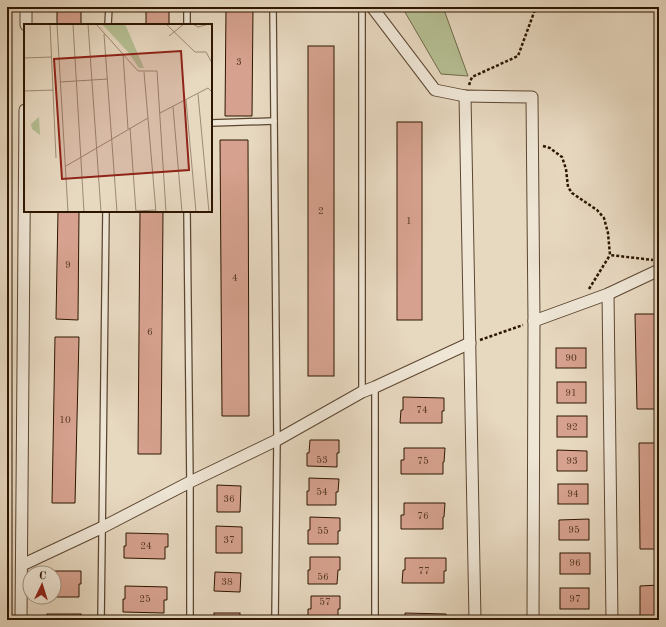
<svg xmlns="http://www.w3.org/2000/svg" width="666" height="627" font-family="'Old Standard TT',serif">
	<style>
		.green { fill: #b5bf93; stroke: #716a4a }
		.building { fill: #d6a18e; stroke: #2d1600 }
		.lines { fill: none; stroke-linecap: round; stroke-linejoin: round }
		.lane-casing { stroke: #5c4630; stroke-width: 8 }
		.street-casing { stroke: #5c4630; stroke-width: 13 }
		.path { stroke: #2d1600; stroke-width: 2.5; stroke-dasharray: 3 2; stroke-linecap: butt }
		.lane { stroke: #efe6d6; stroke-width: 5.5 }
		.street { stroke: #efe6d6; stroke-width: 11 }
		.labels { text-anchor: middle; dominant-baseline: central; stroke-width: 3; stroke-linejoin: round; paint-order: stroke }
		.number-label { font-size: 10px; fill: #573924 }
		.inset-road { fill: none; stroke: #9d8a73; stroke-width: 1 }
		.view { fill: #8f2418; fill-opacity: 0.15; stroke: #8f2418; stroke-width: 2 }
		.inset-edge { fill: none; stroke: #2d1600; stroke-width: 2 }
	</style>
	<rect width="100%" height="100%" fill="#e7d8c0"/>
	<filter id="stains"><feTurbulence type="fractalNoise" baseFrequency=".005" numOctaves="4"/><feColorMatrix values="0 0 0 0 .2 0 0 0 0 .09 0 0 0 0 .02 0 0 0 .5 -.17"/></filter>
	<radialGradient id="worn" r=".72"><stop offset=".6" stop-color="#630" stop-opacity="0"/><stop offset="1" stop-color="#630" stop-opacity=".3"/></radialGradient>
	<!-- green -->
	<path class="green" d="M 402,7 L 443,7 L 468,76 L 441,74 Z"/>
	<!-- building -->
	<g class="building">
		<rect x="57" y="7" width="24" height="18"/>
		<rect x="146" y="7" width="23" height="18"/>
		<path d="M 226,7 L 253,7 L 252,116 L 225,116 Z"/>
		<rect x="308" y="46" width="26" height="330"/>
		<rect x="397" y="122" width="25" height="198"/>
		<path d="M 220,140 L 248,140 L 249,416 L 222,416 Z"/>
		<path d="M 58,211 L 79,211 L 78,320 L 56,319 Z"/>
		<path d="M 140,211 L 163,211 L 161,454 L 138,454 Z"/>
		<path d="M 635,314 L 656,314 L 658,409 L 637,409 Z"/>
		<path d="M 55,337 L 79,337 L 75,503 L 52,503 Z"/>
		<rect x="556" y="348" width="30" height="20"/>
		<rect x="557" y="382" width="29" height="21"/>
		<path d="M 403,397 L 444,398 L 444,411 L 442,411 L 442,423 L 400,423 L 401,410 L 403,410 Z"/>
		<rect x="557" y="416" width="30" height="21"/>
		<path d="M 310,440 L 339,440 L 339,453 L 337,453 L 337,467 L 307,466 L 307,453 L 309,453 Z"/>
		<path d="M 639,443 L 658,443 L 659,549 L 640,549 Z"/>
		<path d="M 404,448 L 445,448 L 444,462 L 443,462 L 443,474 L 401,474 L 401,460 L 404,460 Z"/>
		<path d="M 557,450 L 587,451 L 587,471 L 557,471 Z"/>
		<path d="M 309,478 L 339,479 L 338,492 L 336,492 L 336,505 L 307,505 L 307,491 L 309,491 Z"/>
		<rect x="558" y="484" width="30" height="20"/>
		<path d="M 217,485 L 241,486 L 240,512 L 217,512 Z"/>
		<path d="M 404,503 L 445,503 L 444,517 L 443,517 L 443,529 L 401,529 L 401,515 L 404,515 Z"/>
		<path d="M 310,517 L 340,518 L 340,531 L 338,531 L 338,544 L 308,544 L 308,530 L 310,530 Z"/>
		<path d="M 589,519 L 589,540 L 559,540 L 559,520 Z"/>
		<path d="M 216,526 L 242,527 L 242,553 L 216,553 Z"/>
		<path d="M 126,533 L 168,534 L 168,547 L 165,547 L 165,559 L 124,558 L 124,546 L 126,546 Z"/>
		<rect x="560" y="553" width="30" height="21"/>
		<path d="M 310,557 L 340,557 L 340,570 L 338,570 L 337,584 L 308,584 L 308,570 L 310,570 Z"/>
		<path d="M 405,558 L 446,558 L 446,571 L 444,571 L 444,583 L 402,583 L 403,570 L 405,570 Z"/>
		<path d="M 47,571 L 81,571 L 81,584 L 79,584 L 79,597 L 54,597 L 54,573 L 47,573 Z"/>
		<path d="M 215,572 L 241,573 L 240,592 L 214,591 Z"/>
		<path d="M 659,585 L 659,620 L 640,620 L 640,586 Z"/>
		<path d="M 125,586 L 167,587 L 167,600 L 164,600 L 164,613 L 123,612 L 123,599 L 125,599 Z"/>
		<rect x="560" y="588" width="29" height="21"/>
		<path d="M 311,596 L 340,596 L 340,609 L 338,609 L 338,620 L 308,620 L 308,609 L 311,609 Z"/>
		<rect x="214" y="613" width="26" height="7"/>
		<path d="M 405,613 L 446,614 L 446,620 L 405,620 Z"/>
		<rect x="47" y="614" width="34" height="6"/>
	</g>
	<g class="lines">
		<defs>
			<g id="lane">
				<path d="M 273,7 L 277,440 L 275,620"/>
				<path d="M 362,7 L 362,392"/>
				<path d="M 108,25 L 109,7"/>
				<path d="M 187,25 L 187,7"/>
				<path d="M 211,123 L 274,121"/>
				<path d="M 187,211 L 190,482 L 190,620"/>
				<path d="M 375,387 L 375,620"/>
				<path d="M 101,620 L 106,211"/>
			</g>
			<g id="street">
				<path d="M 372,7 L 435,90 L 465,96 L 532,97 L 534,321 L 533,620"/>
				<path d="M 26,25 L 26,7"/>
				<path d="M 465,96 L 475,620"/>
				<path d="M 608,294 L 612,620"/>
				<path d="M 534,321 L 608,294 L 659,270"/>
				<path d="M 22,565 L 103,527 L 190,482 L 277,440 L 362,392 L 375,387 L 470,343"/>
				<path d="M 21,620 L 25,110"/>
			</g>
		</defs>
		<!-- lane casing -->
		<use href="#lane" class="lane-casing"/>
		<!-- street casing -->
		<use href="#street" class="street-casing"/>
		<!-- path -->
		<g class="path">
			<path d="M 469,85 L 472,77 L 518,56 L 536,7"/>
			<path d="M 543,146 L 550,148 L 562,157 L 566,169 L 568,187 L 572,193 L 597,210 L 604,218 L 608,233 L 610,255 L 653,260"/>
			<path d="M 589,289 L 610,255"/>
			<path d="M 480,340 L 523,325"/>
		</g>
		<!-- lane -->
		<use href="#lane" class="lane"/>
		<!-- street -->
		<use href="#street" class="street"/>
	</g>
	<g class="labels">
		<!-- number labels -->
		<g class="number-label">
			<text x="239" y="62">3</text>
			<text x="321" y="211">2</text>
			<text x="409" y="221">1</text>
			<text x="68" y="265">9</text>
			<text x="235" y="278">4</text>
			<text x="150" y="332">6</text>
			<text x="571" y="358">90</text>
			<text x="571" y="393">91</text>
			<text x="422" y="410">74</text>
			<text x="65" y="420">10</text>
			<text x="572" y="427">92</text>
			<text x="322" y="460">53</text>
			<text x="423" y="461">75</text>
			<text x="572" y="461">93</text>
			<text x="322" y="492">54</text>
			<text x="573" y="494">94</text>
			<text x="229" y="499">36</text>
			<text x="423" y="516">76</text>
			<text x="574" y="530">95</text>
			<text x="323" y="531">55</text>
			<text x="229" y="540">37</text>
			<text x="146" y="546">24</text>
			<text x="575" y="563">96</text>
			<text x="424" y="571">77</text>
			<text x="323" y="577">56</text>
			<text x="227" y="582">38</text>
			<text x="145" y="599">25</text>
			<text x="575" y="599">97</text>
			<text x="325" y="602">57</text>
		</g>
	</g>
	<!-- overview -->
	<g transform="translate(24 24)">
		<rect width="188" height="188" fill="#e7d8c0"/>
		<path d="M 78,0 L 101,0 L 120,44 L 115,44 L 104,28 ZM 15,93 L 16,111 L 8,105 L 7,100 Z" fill="#b5bf93"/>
		<path class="inset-road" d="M 26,0 L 32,134M 33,0 L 44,188M 49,0 L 60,188M 64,0 L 77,188M 72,0 L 114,47 L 133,47 L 142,188M 142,0 L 171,28 L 182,28 L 188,39M 169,0 L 174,3 L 185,0M 80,10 L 93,188M 145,12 L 160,0M 99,30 L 104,105M 0,34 L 28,33M 120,48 L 132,188M 36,58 L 84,55M 0,67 L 30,66M 174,70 L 185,188M 162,76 L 172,188M 149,83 L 158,188M 136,89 L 184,64 L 188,68M 106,104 L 112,188M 42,142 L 124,94M 112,187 L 132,186"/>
		<path class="view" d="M 157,27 L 165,146 L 38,155 L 30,35 Z"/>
		<rect width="188" height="188" class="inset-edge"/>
	</g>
	<!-- margin -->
	<rect width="666" height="627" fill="none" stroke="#e7d8c0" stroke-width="24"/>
	<rect x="8" y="8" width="650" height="611" fill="none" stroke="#2d1600" stroke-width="2"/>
	<rect x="12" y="12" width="642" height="603" fill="none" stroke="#2d1600"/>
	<!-- north arrow -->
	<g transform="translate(42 585) rotate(4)"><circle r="19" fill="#efe6d6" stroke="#a19380"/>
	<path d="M0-3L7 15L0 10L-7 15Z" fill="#8f2418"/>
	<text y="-6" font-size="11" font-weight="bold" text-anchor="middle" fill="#2d1600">С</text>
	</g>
	<rect width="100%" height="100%" filter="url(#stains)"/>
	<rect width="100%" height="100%" fill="url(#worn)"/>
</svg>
